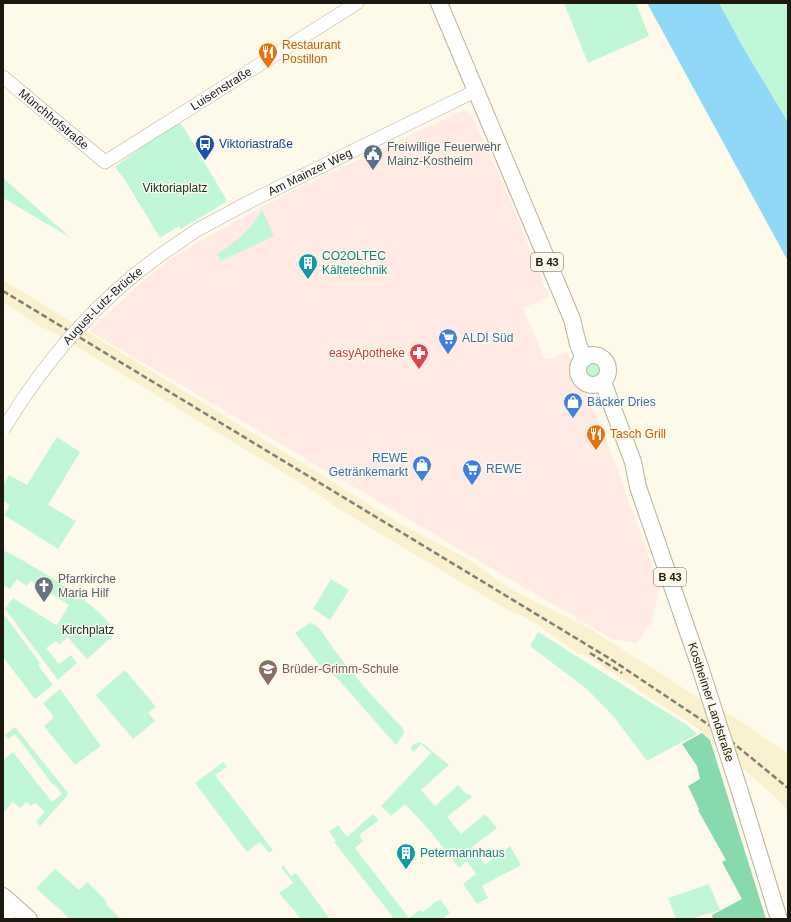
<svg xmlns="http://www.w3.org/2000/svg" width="791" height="922" font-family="Arial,sans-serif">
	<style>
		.commercial { fill: #ffebe3 }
		.built { fill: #f9f0ce }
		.green { fill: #c0f8d7 }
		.forest { fill: #86daab }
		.water { fill: #8fd8f6 }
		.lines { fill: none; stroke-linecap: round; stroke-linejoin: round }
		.minor-casing { stroke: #b9b399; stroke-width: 14 }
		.major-casing { stroke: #b9b399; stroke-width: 18 }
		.minor { stroke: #fff; stroke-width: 13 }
		.major { stroke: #fff; stroke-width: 16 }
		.rail { stroke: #817e71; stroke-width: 2.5; stroke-dasharray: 6 3; stroke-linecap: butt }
		.minor-bridge-casing { stroke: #b9b399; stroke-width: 14; stroke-linecap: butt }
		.major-bridge-casing { stroke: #b9b399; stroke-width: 18; stroke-linecap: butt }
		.minor-bridge { stroke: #fff; stroke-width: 13 }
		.major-bridge { stroke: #fff; stroke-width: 16 }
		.labels { text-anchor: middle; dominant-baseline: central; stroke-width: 3; stroke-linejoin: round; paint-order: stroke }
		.shield { fill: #fefaea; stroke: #605d51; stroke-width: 1 }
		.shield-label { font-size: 11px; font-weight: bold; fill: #1c1a10 }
		.food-label { font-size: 12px; fill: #c56008; stroke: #fefaea; text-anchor: start }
		.street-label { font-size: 12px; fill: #1c1a10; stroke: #fefaea }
		.transit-label { font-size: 12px; fill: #164399; stroke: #fefaea; text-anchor: start }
		.service-label { font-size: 12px; fill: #4e5e75; stroke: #fefaea; text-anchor: start }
		.park-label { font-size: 12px; fill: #0e3321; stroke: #fefaea }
		.culture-label { font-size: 12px; fill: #0d838f; stroke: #fefaea; text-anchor: start }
		.shop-label { font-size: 12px; fill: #366cbe; stroke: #fefaea; text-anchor: start }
		.health-label { font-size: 12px; fill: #be3a42; stroke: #fefaea; text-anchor: end }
		.worship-label { font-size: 12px; fill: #5b616d; stroke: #fefaea; text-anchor: start }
		.education-label { font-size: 12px; fill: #785e54; stroke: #fefaea; text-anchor: start }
	</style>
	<rect width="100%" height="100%" fill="#fefaea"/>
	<!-- commercial -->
	<path class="commercial" d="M 462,111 L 468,111 L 472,115 L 512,204 L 549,297 L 523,308 L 545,360 L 568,353 L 576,376 L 587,395 L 611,452 L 660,587 L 651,623 L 637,643 L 612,639 L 89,331 L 141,283 L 165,263 L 195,244 L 260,208 L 309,183 L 311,184 L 315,180 Z"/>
	<!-- built -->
	<path class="built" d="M 3,280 L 403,525 L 466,558 L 514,591 L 589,628 L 691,693 L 740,721 L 788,754 L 788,810 L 772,794 L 696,727 L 639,691 L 634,686 L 585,655 L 578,654 L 538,625 L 521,615 L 513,613 L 337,508 L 315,492 L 51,331 L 39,326 L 3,302 Z"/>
	<!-- green -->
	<g class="green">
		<path d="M 564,3 L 636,3 L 649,36 L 588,63 Z"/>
		<path d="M 719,3 L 788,3 L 788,122 L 744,49 Z"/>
		<path d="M 178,123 L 182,125 L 201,157 L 199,158 L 201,161 L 203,160 L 226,199 L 226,202 L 181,229 L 179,226 L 160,238 L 125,180 L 115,167 L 170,125 Z"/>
		<path d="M 3,178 L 71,238 L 3,198 Z"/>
		<path d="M 262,209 L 274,236 L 221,261 L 217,254 C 236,243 252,228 262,209 Z"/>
		<circle cx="593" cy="371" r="10"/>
		<path d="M 57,437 L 80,452 L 48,505 L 76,521 L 58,549 L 4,515 L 10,505 L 3,501 L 3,485 L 9,475 L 27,485 Z"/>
		<path d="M 3,550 C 26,561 111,610 115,634 L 87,659 L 57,625 L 69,605 L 30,581 L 27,586 L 17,579 L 10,589 L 3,585 Z"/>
		<path d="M 331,579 L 349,590 L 330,620 L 313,609 Z"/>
		<path d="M 13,598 L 56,625 L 68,637 L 59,645 L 56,641 L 46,648 L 59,664 L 71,655 L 77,663 L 58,680 L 5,609 Z"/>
		<path d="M 3,613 L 40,663 L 38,665 L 53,685 L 35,699 L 3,657 Z"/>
		<path d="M 310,623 C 319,624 325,637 330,644 C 352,674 376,701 402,727 L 404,733 L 396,745 L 337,678 L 320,666 L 295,633 Z"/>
		<path d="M 538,632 L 687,725 L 697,734 L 647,761 L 614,717 L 587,689 L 530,646 Z"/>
		<path d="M 125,670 L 156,707 L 148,713 L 155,721 L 133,739 L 96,695 Z"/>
		<path d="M 60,689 L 101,746 L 75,765 L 44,726 L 54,717 L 43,703 Z"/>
		<path d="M 15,727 L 68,793 L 67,796 L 40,826 L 36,822 L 45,812 L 35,803 L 31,806 L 26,802 L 20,808 L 13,802 L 3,813 L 3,760 L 13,752 L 52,802 L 62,794 L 54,784 L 53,785 L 15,734 L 8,739 L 5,735 Z"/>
		<path d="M 419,742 L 425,745 L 449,765 L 421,790 L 435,806 L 458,785 L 467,795 L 469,794 L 472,797 L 447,817 L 461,834 L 485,814 L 497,828 L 472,847 L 485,865 L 510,846 L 521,865 L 482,886 L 488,898 L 477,904 L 463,884 L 476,874 L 467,861 L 459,868 L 430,831 L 405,804 L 391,816 L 381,806 L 431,753 L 421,744 L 414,752 L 410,748 L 414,744 Z"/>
		<path d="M 223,762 L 227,767 L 215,775 L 273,850 L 269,853 L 260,842 L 247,852 L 195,783 Z"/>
		<path d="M 373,814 L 379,820 L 359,835 L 363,841 L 355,848 L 409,918 L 420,910 L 422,912 L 440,899 L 450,913 L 442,919 L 391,919 L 393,917 L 334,842 L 336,841 L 329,831 L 338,825 L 347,837 Z"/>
		<path d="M 283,865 L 291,876 L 296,873 L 330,919 L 301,919 L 279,893 L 293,883 L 281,867 Z"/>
		<path d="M 55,869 L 79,890 L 88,882 L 107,902 L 106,904 L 121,919 L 70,919 L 36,888 Z"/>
		<path d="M 709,884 L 720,910 L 690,919 L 676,919 L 668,898 Z"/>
	</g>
	<!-- forest -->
	<path class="forest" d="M 702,733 L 710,740 L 766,919 L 713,919 L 712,915 L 742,899 L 722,862 L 726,860 L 698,810 L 699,809 L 688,786 L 700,779 L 697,766 L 682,744 Z"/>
	<!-- water -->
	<path class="water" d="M 647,3 L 719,3 L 744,49 L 788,122 L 788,261 Z"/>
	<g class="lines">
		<defs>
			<g id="minor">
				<path id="s1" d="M 3,77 L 105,162 L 357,3"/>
				<path id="s2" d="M 159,256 L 197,230 L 251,201 L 475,91"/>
			</g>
			<g id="major">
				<path d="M 439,3 L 572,319 L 578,344 L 584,359"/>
				<circle cx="593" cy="370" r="15"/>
				<path d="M 603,382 L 633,462 L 638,487 L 700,667"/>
				<path d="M 740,792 L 779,919"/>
				<path d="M 3,896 L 29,919"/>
				<path d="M 3,915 L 7,919"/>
			</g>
		</defs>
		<!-- minor casing -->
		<use href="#minor" class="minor-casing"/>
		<!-- major casing -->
		<use href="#major" class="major-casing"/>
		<!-- minor -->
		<use href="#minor" class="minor"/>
		<!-- major -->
		<use href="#major" class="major"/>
		<!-- rail -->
		<g class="rail">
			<path d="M 3,291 L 612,660 L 721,733 L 788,788"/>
			<path d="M 590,653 L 622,673"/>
		</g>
		<defs>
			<g id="minor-bridge">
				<path id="s3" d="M 3,430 C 44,362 95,302 159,256"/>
			</g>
			<path id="major-bridge" d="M 700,667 L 740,792"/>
		</defs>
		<!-- minor-bridge casing -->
		<use href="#minor-bridge" class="minor-bridge-casing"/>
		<!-- major-bridge casing -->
		<use href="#major-bridge" class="major-bridge-casing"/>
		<!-- minor-bridge -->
		<use href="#minor-bridge" class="minor-bridge"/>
		<!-- major-bridge -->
		<use href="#major-bridge" class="major-bridge"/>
	</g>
	<!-- icons -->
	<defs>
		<symbol id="restaurant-pin" viewBox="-11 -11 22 30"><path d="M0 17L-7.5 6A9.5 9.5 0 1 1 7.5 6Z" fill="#e8710a" stroke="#fefaea"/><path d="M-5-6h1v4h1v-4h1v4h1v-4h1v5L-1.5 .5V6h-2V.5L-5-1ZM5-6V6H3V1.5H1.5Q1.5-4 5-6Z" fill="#fff"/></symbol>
		<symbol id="bus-pin" viewBox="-11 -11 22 30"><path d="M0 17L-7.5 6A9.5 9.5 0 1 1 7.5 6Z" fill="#1a4fb4" stroke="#fefaea"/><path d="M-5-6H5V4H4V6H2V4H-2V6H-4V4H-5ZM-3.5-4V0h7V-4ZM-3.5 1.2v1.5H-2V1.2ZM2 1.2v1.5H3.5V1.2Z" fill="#fff"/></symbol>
		<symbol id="civic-pin" viewBox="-11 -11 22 30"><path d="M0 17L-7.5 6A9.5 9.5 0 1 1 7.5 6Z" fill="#5c6f8a" stroke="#fefaea"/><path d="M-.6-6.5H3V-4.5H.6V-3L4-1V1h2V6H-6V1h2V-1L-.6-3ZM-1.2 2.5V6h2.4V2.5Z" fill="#fff"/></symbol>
		<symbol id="building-pin" viewBox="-11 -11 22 30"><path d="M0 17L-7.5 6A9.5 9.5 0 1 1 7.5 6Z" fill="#0f9aa8" stroke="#fefaea"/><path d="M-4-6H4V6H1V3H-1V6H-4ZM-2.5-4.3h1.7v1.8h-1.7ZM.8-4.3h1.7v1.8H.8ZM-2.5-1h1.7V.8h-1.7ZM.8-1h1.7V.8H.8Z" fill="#fff"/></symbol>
		<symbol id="supermarket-pin" viewBox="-11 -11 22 30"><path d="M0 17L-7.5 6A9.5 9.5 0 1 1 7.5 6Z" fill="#3f7fe0" stroke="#fefaea"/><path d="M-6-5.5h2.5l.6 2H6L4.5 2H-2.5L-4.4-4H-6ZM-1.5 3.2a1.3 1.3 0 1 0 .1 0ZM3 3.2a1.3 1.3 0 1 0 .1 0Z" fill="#fff"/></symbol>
		<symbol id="pharmacy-pin" viewBox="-11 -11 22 30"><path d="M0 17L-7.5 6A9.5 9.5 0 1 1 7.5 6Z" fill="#e0444e" stroke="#fefaea"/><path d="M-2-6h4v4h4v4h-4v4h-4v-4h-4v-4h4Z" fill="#fff"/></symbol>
		<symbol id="shop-pin" viewBox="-11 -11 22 30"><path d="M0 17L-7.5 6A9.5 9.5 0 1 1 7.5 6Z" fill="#3f7fe0" stroke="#fefaea"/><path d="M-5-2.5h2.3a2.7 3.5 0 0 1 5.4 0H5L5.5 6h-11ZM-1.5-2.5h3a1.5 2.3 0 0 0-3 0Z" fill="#fff"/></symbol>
		<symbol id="church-pin" viewBox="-11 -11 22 30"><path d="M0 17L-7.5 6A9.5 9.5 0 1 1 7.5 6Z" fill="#6b7280" stroke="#fefaea"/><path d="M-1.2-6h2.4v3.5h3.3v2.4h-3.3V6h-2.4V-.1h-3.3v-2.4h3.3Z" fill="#fff"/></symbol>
		<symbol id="school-pin" viewBox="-11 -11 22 30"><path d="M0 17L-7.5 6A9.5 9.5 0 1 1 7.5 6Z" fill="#8d6e63" stroke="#fefaea"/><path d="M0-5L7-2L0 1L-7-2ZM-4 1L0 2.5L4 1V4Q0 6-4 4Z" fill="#fff"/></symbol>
	</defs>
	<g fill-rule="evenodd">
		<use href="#restaurant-pin" x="257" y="41" width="22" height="30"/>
		<use href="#bus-pin" x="194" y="133" width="22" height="30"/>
		<use href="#civic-pin" x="362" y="143" width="22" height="30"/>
		<use href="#building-pin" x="297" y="252" width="22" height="30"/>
		<use href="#supermarket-pin" x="437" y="327" width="22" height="30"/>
		<use href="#pharmacy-pin" x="408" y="342" width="22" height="30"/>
		<use href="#shop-pin" x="562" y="391" width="22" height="30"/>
		<use href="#restaurant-pin" x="585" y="423" width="22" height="30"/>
		<use href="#shop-pin" x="411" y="454" width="22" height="30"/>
		<use href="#supermarket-pin" x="461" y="458" width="22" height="30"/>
		<use href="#church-pin" x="33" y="575" width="22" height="30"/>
		<use href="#school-pin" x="257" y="658" width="22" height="30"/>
		<use href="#building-pin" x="395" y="842" width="22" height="30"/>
	</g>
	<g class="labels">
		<!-- shield labels -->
		<g class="shield">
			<rect x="531" y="253" width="32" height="18" rx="3"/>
			<rect x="654" y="568" width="32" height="18" rx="3"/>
		</g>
		<g class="shield-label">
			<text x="547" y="262">B 43</text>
			<text x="670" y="577">B 43</text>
		</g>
		<!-- food labels -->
		<g class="food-label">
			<text x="282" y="45">Restaurant<tspan x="282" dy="14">Postillon</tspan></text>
			<text x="610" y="434">Tasch Grill</text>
		</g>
		<!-- street labels -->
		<g class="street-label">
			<text stroke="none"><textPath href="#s1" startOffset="270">Luisenstraße</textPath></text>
			<text stroke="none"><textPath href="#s1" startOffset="66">Münchhofstraße</textPath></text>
			<text stroke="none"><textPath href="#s2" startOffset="173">Am Mainzer Weg</textPath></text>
			<text stroke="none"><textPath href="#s3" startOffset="160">August-Lutz-Brücke</textPath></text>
			<text transform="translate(711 702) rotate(72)">Kostheimer Landstraße</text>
		</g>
		<!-- transit labels -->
		<g class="transit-label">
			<text x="219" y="144">Viktoriastraße</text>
		</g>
		<!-- service labels -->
		<g class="service-label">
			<text x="387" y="147">Freiwillige Feuerwehr<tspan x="387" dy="14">Mainz-Kostheim</tspan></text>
		</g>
		<!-- park labels -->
		<g class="park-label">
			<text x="175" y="188">Viktoriaplatz</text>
			<text x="88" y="630">Kirchplatz</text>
		</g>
		<!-- culture labels -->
		<g class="culture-label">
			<text x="322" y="256">CO2OLTEC<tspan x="322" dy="14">Kältetechnik</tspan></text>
			<text x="420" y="853">Petermannhaus</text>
		</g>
		<!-- shop labels -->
		<g class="shop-label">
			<text x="462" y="338">ALDI Süd</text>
			<text x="587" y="402">Bäcker Dries</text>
			<text x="408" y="458" text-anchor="end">REWE<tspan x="408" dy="14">Getränkemarkt</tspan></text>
			<text x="486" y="469">REWE</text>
		</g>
		<!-- health labels -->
		<g class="health-label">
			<text x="405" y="353">easyApotheke</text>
		</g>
		<!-- worship labels -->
		<g class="worship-label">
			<text x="58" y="579">Pfarrkirche<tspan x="58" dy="14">Maria Hilf</tspan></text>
		</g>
		<!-- education labels -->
		<g class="education-label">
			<text x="282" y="669">Brüder-Grimm-Schule</text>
		</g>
	</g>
	<!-- border -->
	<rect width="791" height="922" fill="none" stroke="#1c1a10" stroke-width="8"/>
</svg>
